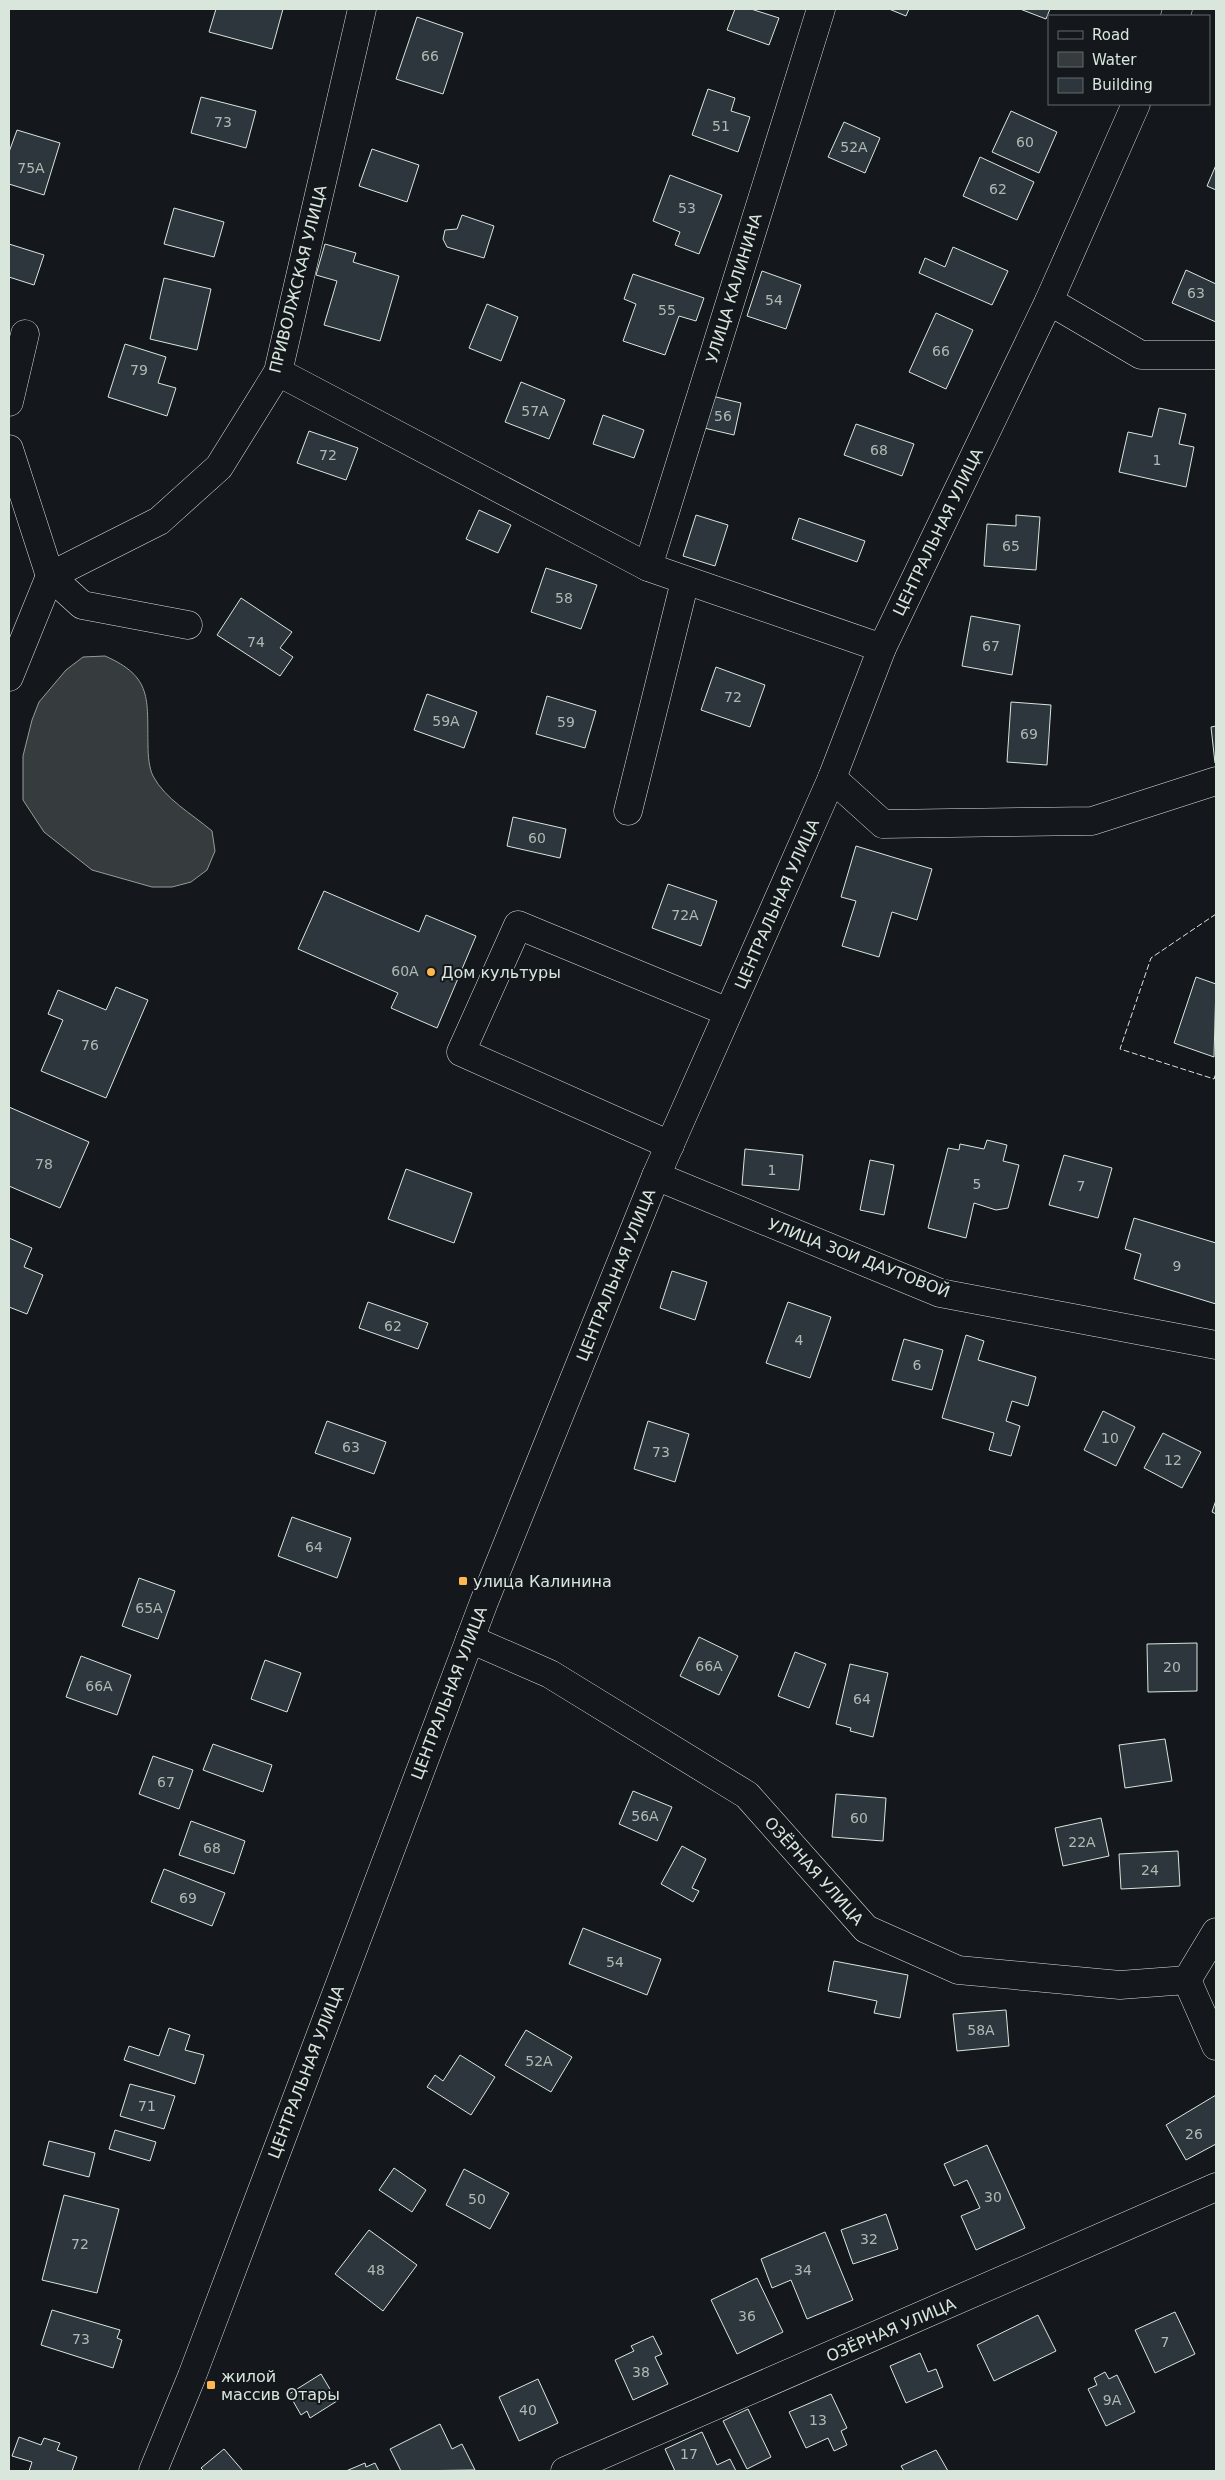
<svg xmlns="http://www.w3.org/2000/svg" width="1225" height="2480" font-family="'DejaVu Sans',sans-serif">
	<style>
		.water { fill: #363b3e; stroke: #939e99 }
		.building { fill: #2c363c; stroke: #d8e6dc }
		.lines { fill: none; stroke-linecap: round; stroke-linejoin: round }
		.minor-casing { stroke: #d8e6dc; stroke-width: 29 }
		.minor { stroke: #14181c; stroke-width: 28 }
		.fence { stroke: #d8e6dc; stroke-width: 1; stroke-dasharray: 6 2.5; stroke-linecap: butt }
		.poi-dot { fill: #ffb74d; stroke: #14181c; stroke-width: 2 }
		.labels { text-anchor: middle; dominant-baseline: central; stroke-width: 4; stroke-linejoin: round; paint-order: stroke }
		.number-label { font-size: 14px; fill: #adbab4 }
		.street-label { font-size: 16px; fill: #d8e6dc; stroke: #14181c }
		.poi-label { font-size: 16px; fill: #d8e6dc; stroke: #14181c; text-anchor: start }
	</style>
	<rect width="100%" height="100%" fill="#14181c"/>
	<!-- water -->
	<path class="water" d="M 105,656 C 153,677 147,699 148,746 C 148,755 149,768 153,776 C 165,799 192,814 212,831 L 215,851 L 207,870 L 191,882 L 172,887 L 152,887 L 92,870 L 44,832 L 23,800 L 23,756 L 32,720 L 39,702 L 66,670 L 83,657 Z"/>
	<!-- building -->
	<g class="building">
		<path d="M 216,9 L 283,9 L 272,49 L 209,32 Z"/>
		<path d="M 735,9 L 751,9 L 779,18 L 769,45 L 727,30 Z"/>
		<path d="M 889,9 L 909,9 L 906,16 Z"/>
		<path d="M 1020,9 L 1050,9 L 1046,19 Z"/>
		<path d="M 417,17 L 463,33 L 443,94 L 396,79 Z"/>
		<path d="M 708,89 L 735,98 L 731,111 L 750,117 L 738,152 L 692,135 Z"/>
		<path d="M 201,97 L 256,111 L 246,148 L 191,133 Z"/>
		<path d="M 1011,111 L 1057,132 L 1039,173 L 992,152 Z"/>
		<path d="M 844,122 L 880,138 L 865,173 L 828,157 Z"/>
		<path d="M 17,130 L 60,143 L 44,195 L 9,184 L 9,152 Z"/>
		<path d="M 372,149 L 419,165 L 407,202 L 359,186 Z"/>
		<path d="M 980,157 L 1034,182 L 1017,220 L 963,196 Z"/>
		<path d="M 1216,165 L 1216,190 L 1207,186 Z"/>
		<path d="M 670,175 L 722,195 L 699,254 L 675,245 L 680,232 L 653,221 Z"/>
		<path d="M 174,208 L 224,222 L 214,257 L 164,244 Z"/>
		<path d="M 462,215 L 494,226 L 484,258 L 447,247 L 443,239 L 445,230 L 457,229 Z"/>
		<path d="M 9,244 L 44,255 L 34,285 L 9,277 Z"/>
		<path d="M 325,244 L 356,253 L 353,262 L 399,276 L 380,341 L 324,325 L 337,281 L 316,275 Z"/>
		<path d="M 953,247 L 1008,271 L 992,305 L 919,273 L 925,258 L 945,267 Z"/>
		<path d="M 1186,270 L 1216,284 L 1216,322 L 1172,303 Z"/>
		<path d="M 762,271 L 801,285 L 786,329 L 747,316 Z"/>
		<path d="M 633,274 L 704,298 L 696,321 L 679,316 L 665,355 L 623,341 L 636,304 L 624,299 Z"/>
		<path d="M 164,278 L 211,289 L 197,350 L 150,339 Z"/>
		<path d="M 487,304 L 518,317 L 501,361 L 469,348 Z"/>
		<path d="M 936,313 L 973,330 L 946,389 L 909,372 Z"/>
		<path d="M 125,344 L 166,357 L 158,383 L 176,388 L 167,416 L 108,397 Z"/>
		<path d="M 521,382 L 565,400 L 549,439 L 505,422 Z"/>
		<path d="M 712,396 L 741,403 L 734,435 L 704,428 Z"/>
		<path d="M 1159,408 L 1186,414 L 1179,444 L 1194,447 L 1186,487 L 1119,472 L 1128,432 L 1152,437 Z"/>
		<path d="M 603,415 L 644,430 L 634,458 L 593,444 Z"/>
		<path d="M 856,424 L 914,444 L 902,476 L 844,455 Z"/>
		<path d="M 309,431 L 358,448 L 346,480 L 297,463 Z"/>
		<path d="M 479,510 L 511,525 L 498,553 L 466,539 Z"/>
		<path d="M 696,515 L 728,525 L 715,566 L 683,556 Z"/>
		<path d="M 1016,515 L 1040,517 L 1036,570 L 984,566 L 987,524 L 1016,526 Z"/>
		<path d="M 799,518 L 865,541 L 857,562 L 792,539 Z"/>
		<path d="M 546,568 L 597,585 L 581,629 L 531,612 Z"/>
		<path d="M 241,598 L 292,632 L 280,648 L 293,657 L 280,676 L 217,635 Z"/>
		<path d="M 971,616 L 1020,625 L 1012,675 L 962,666 Z"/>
		<path d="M 716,667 L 765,685 L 750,727 L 701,710 Z"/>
		<path d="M 427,694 L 477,712 L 464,748 L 414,730 Z"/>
		<path d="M 547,696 L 596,711 L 585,748 L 536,734 Z"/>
		<path d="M 1011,702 L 1051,705 L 1047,765 L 1007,762 Z"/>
		<path d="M 1216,726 L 1216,763 L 1215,763 L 1211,727 Z"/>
		<path d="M 513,817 L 566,829 L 560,858 L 507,846 Z"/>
		<path d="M 856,846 L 932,869 L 917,920 L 892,912 L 879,957 L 842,946 L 856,901 L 841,897 Z"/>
		<path d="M 668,884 L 717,901 L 701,946 L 652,928 Z"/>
		<path d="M 324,891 L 419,932 L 426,915 L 476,936 L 437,1028 L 391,1008 L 398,993 L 298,949 Z"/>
		<path d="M 1196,977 L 1216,984 L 1214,1057 L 1174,1043 Z"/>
		<path d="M 116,987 L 148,1000 L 106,1098 L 41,1071 L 63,1020 L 48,1014 L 58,990 L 106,1010 Z"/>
		<path d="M 9,1107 L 89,1142 L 60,1208 L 9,1186 Z"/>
		<path d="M 987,1140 L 1007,1145 L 1003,1161 L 1019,1165 L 1008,1208 L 996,1210 L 974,1203 L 966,1238 L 928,1228 L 948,1148 L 959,1150 L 960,1144 L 984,1149 Z"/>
		<path d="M 745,1149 L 803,1155 L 799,1190 L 742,1185 Z"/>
		<path d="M 1064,1155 L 1112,1168 L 1098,1218 L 1049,1205 Z"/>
		<path d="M 870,1160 L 894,1165 L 884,1215 L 860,1210 Z"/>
		<path d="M 406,1169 L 472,1193 L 454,1243 L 388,1219 Z"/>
		<path d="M 1134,1218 L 1216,1243 L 1216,1304 L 1134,1279 L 1141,1254 L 1125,1249 Z"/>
		<path d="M 9,1238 L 32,1248 L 24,1267 L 43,1275 L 27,1314 L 9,1307 Z"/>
		<path d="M 672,1271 L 707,1282 L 695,1320 L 660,1308 Z"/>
		<path d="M 368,1302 L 428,1323 L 418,1349 L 359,1328 Z"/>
		<path d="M 788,1302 L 831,1317 L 810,1378 L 766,1363 Z"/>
		<path d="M 966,1335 L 984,1341 L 978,1360 L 1036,1377 L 1028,1406 L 1012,1401 L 1006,1421 L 1020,1426 L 1011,1456 L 989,1450 L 994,1433 L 942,1418 Z"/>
		<path d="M 904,1339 L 943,1350 L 932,1390 L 892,1380 Z"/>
		<path d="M 1103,1411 L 1135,1427 L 1116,1466 L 1084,1450 Z"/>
		<path d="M 327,1421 L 386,1442 L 374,1474 L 315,1453 Z"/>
		<path d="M 648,1421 L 689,1434 L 675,1482 L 634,1469 Z"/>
		<path d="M 1163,1433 L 1201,1452 L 1182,1488 L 1144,1468 Z"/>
		<path d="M 1216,1500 L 1216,1514 L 1212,1512 Z"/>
		<path d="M 292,1517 L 351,1538 L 337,1578 L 278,1556 Z"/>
		<path d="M 139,1578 L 175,1591 L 158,1639 L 122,1626 Z"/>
		<path d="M 699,1637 L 738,1656 L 719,1695 L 680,1676 Z"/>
		<path d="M 1197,1643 L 1197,1691 L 1148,1692 L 1147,1644 Z"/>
		<path d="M 795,1652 L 826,1664 L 809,1708 L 778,1696 Z"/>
		<path d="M 81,1656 L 131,1675 L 117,1715 L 66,1697 Z"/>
		<path d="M 265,1660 L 301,1673 L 287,1712 L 251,1699 Z"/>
		<path d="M 850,1664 L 888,1673 L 873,1737 L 850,1731 L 851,1728 L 836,1724 Z"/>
		<path d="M 1165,1739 L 1172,1781 L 1125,1788 L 1119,1745 Z"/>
		<path d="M 213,1744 L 272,1765 L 263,1792 L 203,1770 Z"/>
		<path d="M 153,1756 L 193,1770 L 179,1809 L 139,1794 Z"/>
		<path d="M 633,1791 L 672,1807 L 657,1841 L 619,1824 Z"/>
		<path d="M 836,1794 L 886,1798 L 883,1841 L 832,1837 Z"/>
		<path d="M 1101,1818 L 1109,1856 L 1063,1866 L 1055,1828 Z"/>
		<path d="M 191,1821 L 245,1841 L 234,1874 L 179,1855 Z"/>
		<path d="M 682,1846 L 706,1859 L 692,1888 L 699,1891 L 693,1902 L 661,1884 Z"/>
		<path d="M 1178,1851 L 1180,1886 L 1121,1889 L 1119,1854 Z"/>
		<path d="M 164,1869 L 225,1893 L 212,1926 L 151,1902 Z"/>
		<path d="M 583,1928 L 661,1959 L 647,1995 L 569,1964 Z"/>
		<path d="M 834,1961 L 908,1975 L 900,2018 L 874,2013 L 877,2001 L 828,1991 Z"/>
		<path d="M 1006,2010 L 1009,2046 L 957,2051 L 953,2014 Z"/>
		<path d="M 169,2028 L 190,2035 L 185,2050 L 204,2055 L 195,2084 L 124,2060 L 129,2046 L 159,2056 Z"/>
		<path d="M 526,2030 L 572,2057 L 551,2092 L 505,2065 Z"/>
		<path d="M 460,2055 L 495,2077 L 471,2115 L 427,2087 L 435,2075 L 443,2081 Z"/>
		<path d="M 130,2084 L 175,2096 L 164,2129 L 120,2116 Z"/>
		<path d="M 1216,2095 L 1216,2144 L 1186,2160 L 1166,2125 Z"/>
		<path d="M 115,2130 L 156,2142 L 150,2161 L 109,2149 Z"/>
		<path d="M 49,2141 L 95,2153 L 89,2177 L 43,2165 Z"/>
		<path d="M 987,2145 L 1025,2228 L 976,2250 L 961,2216 L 980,2208 L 967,2180 L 954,2186 L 944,2164 Z"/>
		<path d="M 394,2168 L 426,2190 L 412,2212 L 379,2190 Z"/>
		<path d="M 464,2169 L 509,2193 L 490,2229 L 446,2205 Z"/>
		<path d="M 64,2195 L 119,2209 L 97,2293 L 42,2280 Z"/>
		<path d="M 886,2214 L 898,2249 L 853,2264 L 841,2230 Z"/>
		<path d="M 369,2230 L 417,2265 L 383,2311 L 335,2274 Z"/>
		<path d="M 825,2232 L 853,2300 L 807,2319 L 791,2280 L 772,2288 L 761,2259 Z"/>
		<path d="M 757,2278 L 783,2332 L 737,2354 L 711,2300 Z"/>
		<path d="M 52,2310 L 120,2330 L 117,2338 L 122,2340 L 113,2368 L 41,2345 Z"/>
		<path d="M 1175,2312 L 1195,2354 L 1155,2373 L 1135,2330 Z"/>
		<path d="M 1038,2315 L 1056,2351 L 994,2381 L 977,2345 Z"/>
		<path d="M 653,2336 L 662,2354 L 655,2357 L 668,2384 L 633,2400 L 615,2360 L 634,2351 L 631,2346 Z"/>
		<path d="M 920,2353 L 928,2372 L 936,2369 L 943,2387 L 906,2403 L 890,2366 Z"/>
		<path d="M 1105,2372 L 1109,2379 L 1117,2375 L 1135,2412 L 1106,2426 L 1088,2389 L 1097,2385 L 1094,2378 Z"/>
		<path d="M 321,2374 L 337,2401 L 310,2418 L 307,2411 L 301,2415 L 289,2394 Z"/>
		<path d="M 538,2379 L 558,2423 L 519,2441 L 499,2397 Z"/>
		<path d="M 831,2394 L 847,2428 L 841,2431 L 847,2445 L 834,2451 L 828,2438 L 806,2448 L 789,2412 Z"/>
		<path d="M 748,2409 L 771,2457 L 747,2469 L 723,2421 Z"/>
		<path d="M 440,2424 L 452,2449 L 462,2444 L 475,2470 L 401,2471 L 390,2449 Z"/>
		<path d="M 702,2432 L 717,2465 L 730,2459 L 736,2471 L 675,2471 L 665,2449 Z"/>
		<path d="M 19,2437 L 41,2445 L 44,2438 L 60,2443 L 57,2450 L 77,2457 L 72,2471 L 29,2471 L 32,2462 L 12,2456 Z"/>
		<path d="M 224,2449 L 243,2471 L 204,2471 L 201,2468 Z"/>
		<path d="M 936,2450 L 948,2471 L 904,2471 L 901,2466 Z"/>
		<path d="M 365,2463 L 366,2467 L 375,2463 L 379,2471 L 346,2471 Z"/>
	</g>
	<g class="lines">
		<defs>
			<g id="minor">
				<path d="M 1175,16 L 1178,9"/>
				<path d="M 1049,301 L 1141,355 L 1216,355"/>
				<path d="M 278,372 L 648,567 L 882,648"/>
				<path d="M 9,402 L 25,334"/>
				<path d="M 9,449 L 50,576 L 82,605 L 188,625"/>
				<path d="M 648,567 L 821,9"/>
				<path d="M 9,677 L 50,576 L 159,521 L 219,467 L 278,372 L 362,9"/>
				<path d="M 832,778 L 883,824 L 1092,821 L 1216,781"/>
				<path d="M 628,811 L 685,581"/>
				<path d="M 670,1145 L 461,1052 L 518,925 L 728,1012"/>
				<path d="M 656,1176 L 940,1293 L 1216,1345"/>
				<path d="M 470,1639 L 550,1674 L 747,1795 L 866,1929 L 958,1970 L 1120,1985 L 1187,1980 L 1216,2046"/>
				<path d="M 1187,1980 L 1216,1932"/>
				<path d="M 153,2471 L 192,2376 L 484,1602 L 656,1176 L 832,778 L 882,648 L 1049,301 L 1136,104"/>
				<path d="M 565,2471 L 1216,2187"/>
			</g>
		</defs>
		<!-- minor casing -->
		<use href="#minor" class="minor-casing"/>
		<!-- minor -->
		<use href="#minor" class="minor"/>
		<!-- fence -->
		<path class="fence" d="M 1216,914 L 1151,958 L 1120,1049 L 1214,1079 L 1216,1073"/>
	</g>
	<!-- markers -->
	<g class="poi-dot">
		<circle cx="431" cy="972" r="5"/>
		<rect x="458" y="1576" width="10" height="10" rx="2.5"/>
		<rect x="206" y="2380" width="10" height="10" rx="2.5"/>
	</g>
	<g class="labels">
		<!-- number labels -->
		<g class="number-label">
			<text x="430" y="56">66</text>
			<text x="223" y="122">73</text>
			<text x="721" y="126">51</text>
			<text x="1025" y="142">60</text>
			<text x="854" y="147">52А</text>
			<text x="31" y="168">75А</text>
			<text x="998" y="189">62</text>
			<text x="687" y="208">53</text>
			<text x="1196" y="293">63</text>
			<text x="774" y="300">54</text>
			<text x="667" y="310">55</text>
			<text x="941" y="351">66</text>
			<text x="139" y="370">79</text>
			<text x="535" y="411">57А</text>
			<text x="723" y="416">56</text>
			<text x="879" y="450">68</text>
			<text x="328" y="455">72</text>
			<text x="1157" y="460">1</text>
			<text x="1011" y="546">65</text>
			<text x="564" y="598">58</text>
			<text x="256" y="642">74</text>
			<text x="991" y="646">67</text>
			<text x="733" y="697">72</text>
			<text x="446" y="721">59А</text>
			<text x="566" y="722">59</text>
			<text x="1029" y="734">69</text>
			<text x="537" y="838">60</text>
			<text x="685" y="915">72А</text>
			<text x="405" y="971">60А</text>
			<text x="90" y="1045">76</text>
			<text x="44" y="1164">78</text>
			<text x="772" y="1170">1</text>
			<text x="977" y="1184">5</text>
			<text x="1081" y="1186">7</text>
			<text x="1177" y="1266">9</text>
			<text x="393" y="1326">62</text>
			<text x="799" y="1340">4</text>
			<text x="917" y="1365">6</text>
			<text x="1110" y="1438">10</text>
			<text x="351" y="1447">63</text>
			<text x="661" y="1452">73</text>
			<text x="1173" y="1460">12</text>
			<text x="314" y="1547">64</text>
			<text x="149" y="1608">65А</text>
			<text x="709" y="1666">66А</text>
			<text x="1172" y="1667">20</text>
			<text x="99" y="1686">66А</text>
			<text x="862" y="1699">64</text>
			<text x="166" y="1782">67</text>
			<text x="645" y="1816">56А</text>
			<text x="859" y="1818">60</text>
			<text x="1082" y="1842">22А</text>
			<text x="212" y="1848">68</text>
			<text x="1150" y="1870">24</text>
			<text x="188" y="1898">69</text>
			<text x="615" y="1962">54</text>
			<text x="981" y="2030">58А</text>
			<text x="539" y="2061">52А</text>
			<text x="147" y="2106">71</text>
			<text x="1194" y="2134">26</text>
			<text x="993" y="2197">30</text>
			<text x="477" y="2199">50</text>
			<text x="869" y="2239">32</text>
			<text x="80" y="2244">72</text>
			<text x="376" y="2270">48</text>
			<text x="803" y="2270">34</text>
			<text x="747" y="2316">36</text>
			<text x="81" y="2339">73</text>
			<text x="1165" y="2342">7</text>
			<text x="641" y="2372">38</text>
			<text x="1112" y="2400">9А</text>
			<text x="528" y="2410">40</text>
			<text x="818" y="2420">13</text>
			<text x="689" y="2454">17</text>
		</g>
		<!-- street labels -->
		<g class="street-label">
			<text transform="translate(298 279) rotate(-76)">ПРИВОЛЖСКАЯ УЛИЦА</text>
			<text transform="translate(734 288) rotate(-73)">УЛИЦА КАЛИНИНА</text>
			<text transform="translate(938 532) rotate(-64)">ЦЕНТРАЛЬНАЯ УЛИЦА</text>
			<text transform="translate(777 904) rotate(-66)">ЦЕНТРАЛЬНАЯ УЛИЦА</text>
			<text transform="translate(859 1258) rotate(21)">УЛИЦА ЗОИ ДАУТОВОЙ</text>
			<text transform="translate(616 1275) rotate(-68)">ЦЕНТРАЛЬНАЯ УЛИЦА</text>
			<text transform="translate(449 1693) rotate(-69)">ЦЕНТРАЛЬНАЯ УЛИЦА</text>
			<text transform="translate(814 1871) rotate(48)">ОЗЁРНАЯ УЛИЦА</text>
			<text transform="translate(306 2072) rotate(-69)">ЦЕНТРАЛЬНАЯ УЛИЦА</text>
			<text transform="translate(891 2330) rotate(-23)">ОЗЁРНАЯ УЛИЦА</text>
		</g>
		<!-- poi labels -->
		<g class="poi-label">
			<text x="441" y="972">Дом культуры</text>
			<text x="473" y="1581">улица Калинина</text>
			<text x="221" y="2376">жилой<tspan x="221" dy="18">массив Отары</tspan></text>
		</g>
	</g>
	<!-- border -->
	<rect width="1225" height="2480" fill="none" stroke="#d8e6dc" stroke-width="20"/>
	<!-- legend -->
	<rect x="1048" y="15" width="162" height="90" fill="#14181c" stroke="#626a69"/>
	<rect x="1058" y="31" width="25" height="8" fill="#14181c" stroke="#626a69"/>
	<text x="1092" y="40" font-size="15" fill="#d8e6dc">Road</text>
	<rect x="1058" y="52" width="25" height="15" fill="#363b3e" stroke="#626a69"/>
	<text x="1092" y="65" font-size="15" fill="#d8e6dc">Water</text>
	<rect x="1058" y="78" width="25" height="15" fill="#2c363c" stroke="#626a69"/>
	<text x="1092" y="90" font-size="15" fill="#d8e6dc">Building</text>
</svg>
